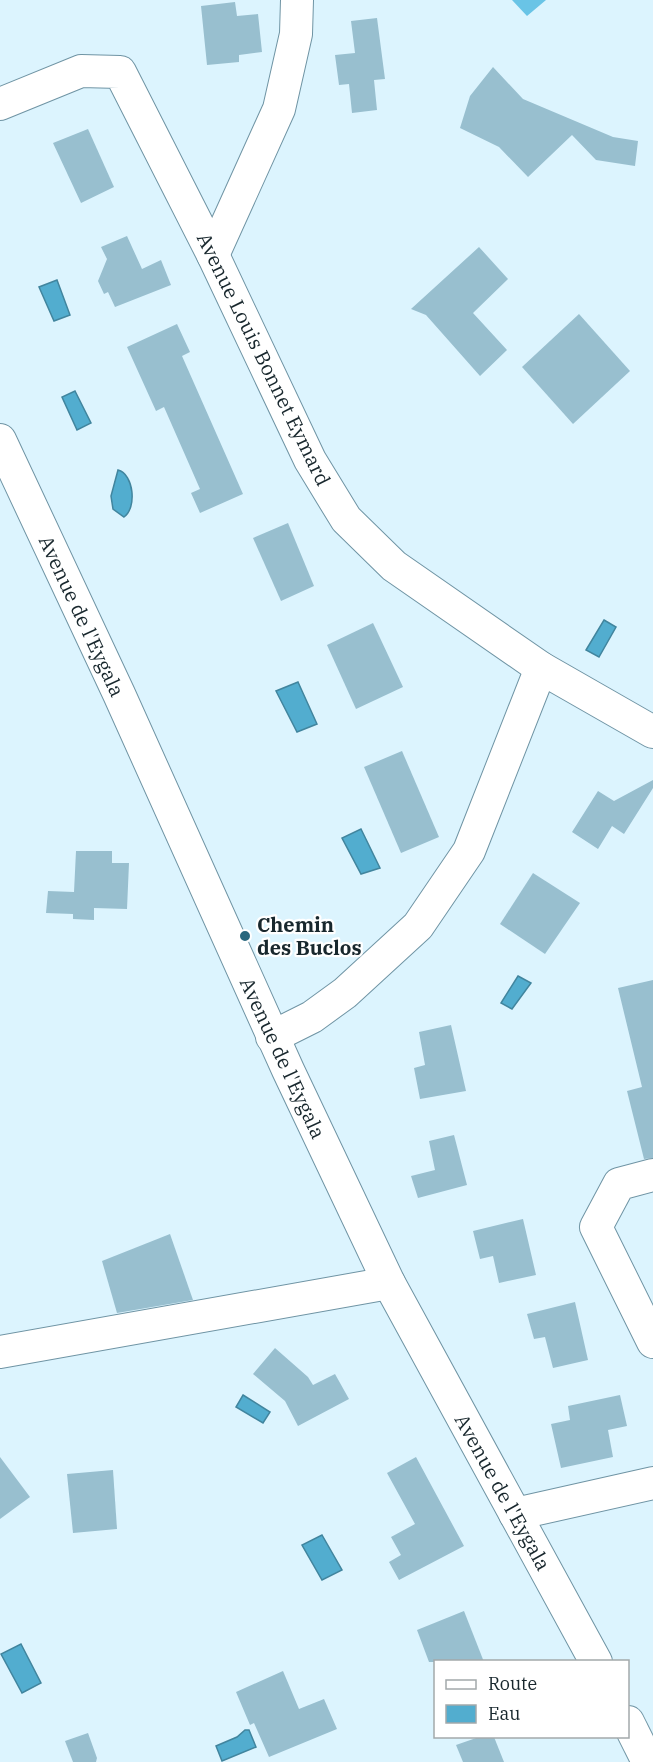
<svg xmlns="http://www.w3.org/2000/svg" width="653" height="1762" font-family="'IBM Plex Serif',serif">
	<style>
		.forest { fill: #69c4e6 }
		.water { fill: #52adcf; stroke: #41859e; stroke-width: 1.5 }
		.building { fill: #98bfcf }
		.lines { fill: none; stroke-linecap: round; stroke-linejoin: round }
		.minor-casing { stroke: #6f94a4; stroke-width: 34 }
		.minor { stroke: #fff; stroke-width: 32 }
		.poi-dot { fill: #29677d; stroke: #fff; stroke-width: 2 }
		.labels { text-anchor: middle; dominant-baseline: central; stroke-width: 4.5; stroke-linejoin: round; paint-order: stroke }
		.street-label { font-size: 20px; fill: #18272d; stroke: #fff }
		.poi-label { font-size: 20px; font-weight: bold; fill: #18272d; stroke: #fff; text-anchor: start }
	</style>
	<rect width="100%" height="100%" fill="#dcf4fe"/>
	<!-- forest -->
	<path class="forest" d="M 512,0 L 546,0 L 527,16 Z"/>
	<!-- water -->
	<g class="water">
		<path d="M 57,280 L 70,315 L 54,321 L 39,287 Z"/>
		<path d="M 75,391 L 91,423 L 77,430 L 62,397 Z"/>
		<path d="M 118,470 C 134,474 137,508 124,517 L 113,509 L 111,496 Z"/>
		<path d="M 604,620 L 616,627 L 599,657 L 586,650 Z"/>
		<path d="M 298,682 L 317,724 L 297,732 L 276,691 Z"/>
		<path d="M 361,829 L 380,868 L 361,874 L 342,838 Z"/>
		<path d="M 518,976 L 531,983 L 512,1009 L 501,1003 Z"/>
		<path d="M 243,1395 L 270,1412 L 263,1423 L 236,1407 Z"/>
		<path d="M 322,1535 L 342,1570 L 322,1580 L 302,1545 Z"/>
		<path d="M 21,1644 L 41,1683 L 22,1693 L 1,1654 Z"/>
		<path d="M 245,1730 L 249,1730 L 256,1747 L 222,1761 L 216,1746 L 237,1737 Z"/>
	</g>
	<!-- building -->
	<g class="building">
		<path d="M 235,2 L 237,16 L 258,14 L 262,52 L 239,55 L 239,62 L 207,65 L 201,6 Z"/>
		<path d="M 377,18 L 385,79 L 374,80 L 377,110 L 352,113 L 349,84 L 339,85 L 335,55 L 355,53 L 351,21 Z"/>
		<path d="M 493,67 L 523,99 L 613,137 L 638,141 L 635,166 L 596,160 L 572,135 L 528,177 L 499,147 L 460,128 L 470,96 Z"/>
		<path d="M 88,129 L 114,187 L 81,203 L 53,143 Z"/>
		<path d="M 127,236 L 142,269 L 161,260 L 171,285 L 115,307 L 108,292 L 104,294 L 98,281 L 107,259 L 101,247 Z"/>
		<path d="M 479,247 L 508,279 L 473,313 L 507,350 L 480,376 L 426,315 L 411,309 Z"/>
		<path d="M 579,314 L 630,371 L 573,424 L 522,367 Z"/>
		<path d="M 177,324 L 190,352 L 182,356 L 243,494 L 200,513 L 191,493 L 200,489 L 164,407 L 156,411 L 127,347 Z"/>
		<path d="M 288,523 L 314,586 L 281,601 L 253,538 Z"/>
		<path d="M 373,623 L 403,687 L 356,709 L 327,645 Z"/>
		<path d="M 402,751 L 439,837 L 401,853 L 364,767 Z"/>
		<path d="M 653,780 L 653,788 L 624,834 L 612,826 L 598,849 L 572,832 L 598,791 L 614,801 Z"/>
		<path d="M 76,851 L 112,851 L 112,863 L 129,863 L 127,909 L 94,908 L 94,920 L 73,919 L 73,914 L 46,913 L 48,891 L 74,892 Z"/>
		<path d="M 533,873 L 580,903 L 545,954 L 500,924 Z"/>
		<path d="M 653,980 L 653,1158 L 644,1159 L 627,1091 L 642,1087 L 618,988 Z"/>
		<path d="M 451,1025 L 466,1091 L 420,1099 L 414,1068 L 425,1065 L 419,1032 Z"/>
		<path d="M 454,1135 L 467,1185 L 418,1198 L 411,1176 L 435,1170 L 429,1141 Z"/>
		<path d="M 523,1219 L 536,1275 L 499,1283 L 493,1256 L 480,1259 L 473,1231 Z"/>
		<path d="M 170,1234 L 193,1300 L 117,1313 L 102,1261 Z"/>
		<path d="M 575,1302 L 588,1360 L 553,1368 L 545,1337 L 534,1339 L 527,1314 Z"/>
		<path d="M 275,1348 L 308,1377 L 313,1385 L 335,1374 L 349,1399 L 298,1426 L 285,1401 L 253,1374 Z"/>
		<path d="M 620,1395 L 627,1426 L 608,1430 L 613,1457 L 561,1468 L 551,1424 L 570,1420 L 568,1406 Z"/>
		<path d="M 0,1457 L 30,1497 L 0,1519 Z"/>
		<path d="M 416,1457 L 464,1546 L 399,1580 L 389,1562 L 401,1555 L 391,1537 L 415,1524 L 387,1473 Z"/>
		<path d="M 113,1470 L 117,1529 L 73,1533 L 67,1474 Z"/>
		<path d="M 464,1611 L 484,1662 L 429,1662 L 417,1630 Z"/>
		<path d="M 283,1671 L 299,1709 L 324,1699 L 337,1729 L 269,1757 L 254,1723 L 250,1725 L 236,1692 Z"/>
		<path d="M 88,1733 L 97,1758 L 96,1762 L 73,1762 L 65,1741 Z"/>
		<path d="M 479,1737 L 494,1737 L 504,1762 L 463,1762 L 456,1745 Z"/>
	</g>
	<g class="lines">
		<defs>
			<g id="minor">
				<path d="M 0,104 L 81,71 L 120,72 L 213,255 L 310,460 L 346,519 L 394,566 L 541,668 L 653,732"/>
				<path d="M 213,255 L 279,109 L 296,34 L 297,0"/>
				<path d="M 0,440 L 119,694 L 288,1070 L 389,1283 L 596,1662"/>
				<path d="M 272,1037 L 312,1017 L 345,993 L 418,926 L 469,851 L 541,668"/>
				<path d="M 653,1175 L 619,1184 L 596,1227 L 653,1342"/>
				<path d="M 0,1352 L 389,1283"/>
				<path d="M 515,1514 L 653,1483"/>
				<path d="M 628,1722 L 648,1762"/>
			</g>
		</defs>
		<!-- minor casing -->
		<use href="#minor" class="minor-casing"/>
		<!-- minor -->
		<use href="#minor" class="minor"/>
	</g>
	<!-- markers -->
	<circle class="poi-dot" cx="245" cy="936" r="6"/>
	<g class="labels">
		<!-- street labels -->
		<g class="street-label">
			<text transform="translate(264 359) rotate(64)">Avenue Louis Bonnet Eymard</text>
			<text transform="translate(82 616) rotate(65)">Avenue de l'Eygala</text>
			<text transform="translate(283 1058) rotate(65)">Avenue de l'Eygala</text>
			<text transform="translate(503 1492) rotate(61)">Avenue de l'Eygala</text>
		</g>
		<!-- poi labels -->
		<g class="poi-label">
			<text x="257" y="924">Chemin<tspan x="257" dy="23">des Buclos</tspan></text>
		</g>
	</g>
	<!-- legend -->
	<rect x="434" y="1660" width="195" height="78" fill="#ffffff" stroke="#a3a9ab" stroke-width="1.5"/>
	<rect x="446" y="1680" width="30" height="9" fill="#ffffff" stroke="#a3a9ab" stroke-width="1.5"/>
	<text x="488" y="1690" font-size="18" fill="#18272d">Route</text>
	<rect x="446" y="1705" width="30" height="18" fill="#52adcf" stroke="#a3a9ab" stroke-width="1.5"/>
	<text x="488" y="1720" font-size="18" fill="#18272d">Eau</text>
</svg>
